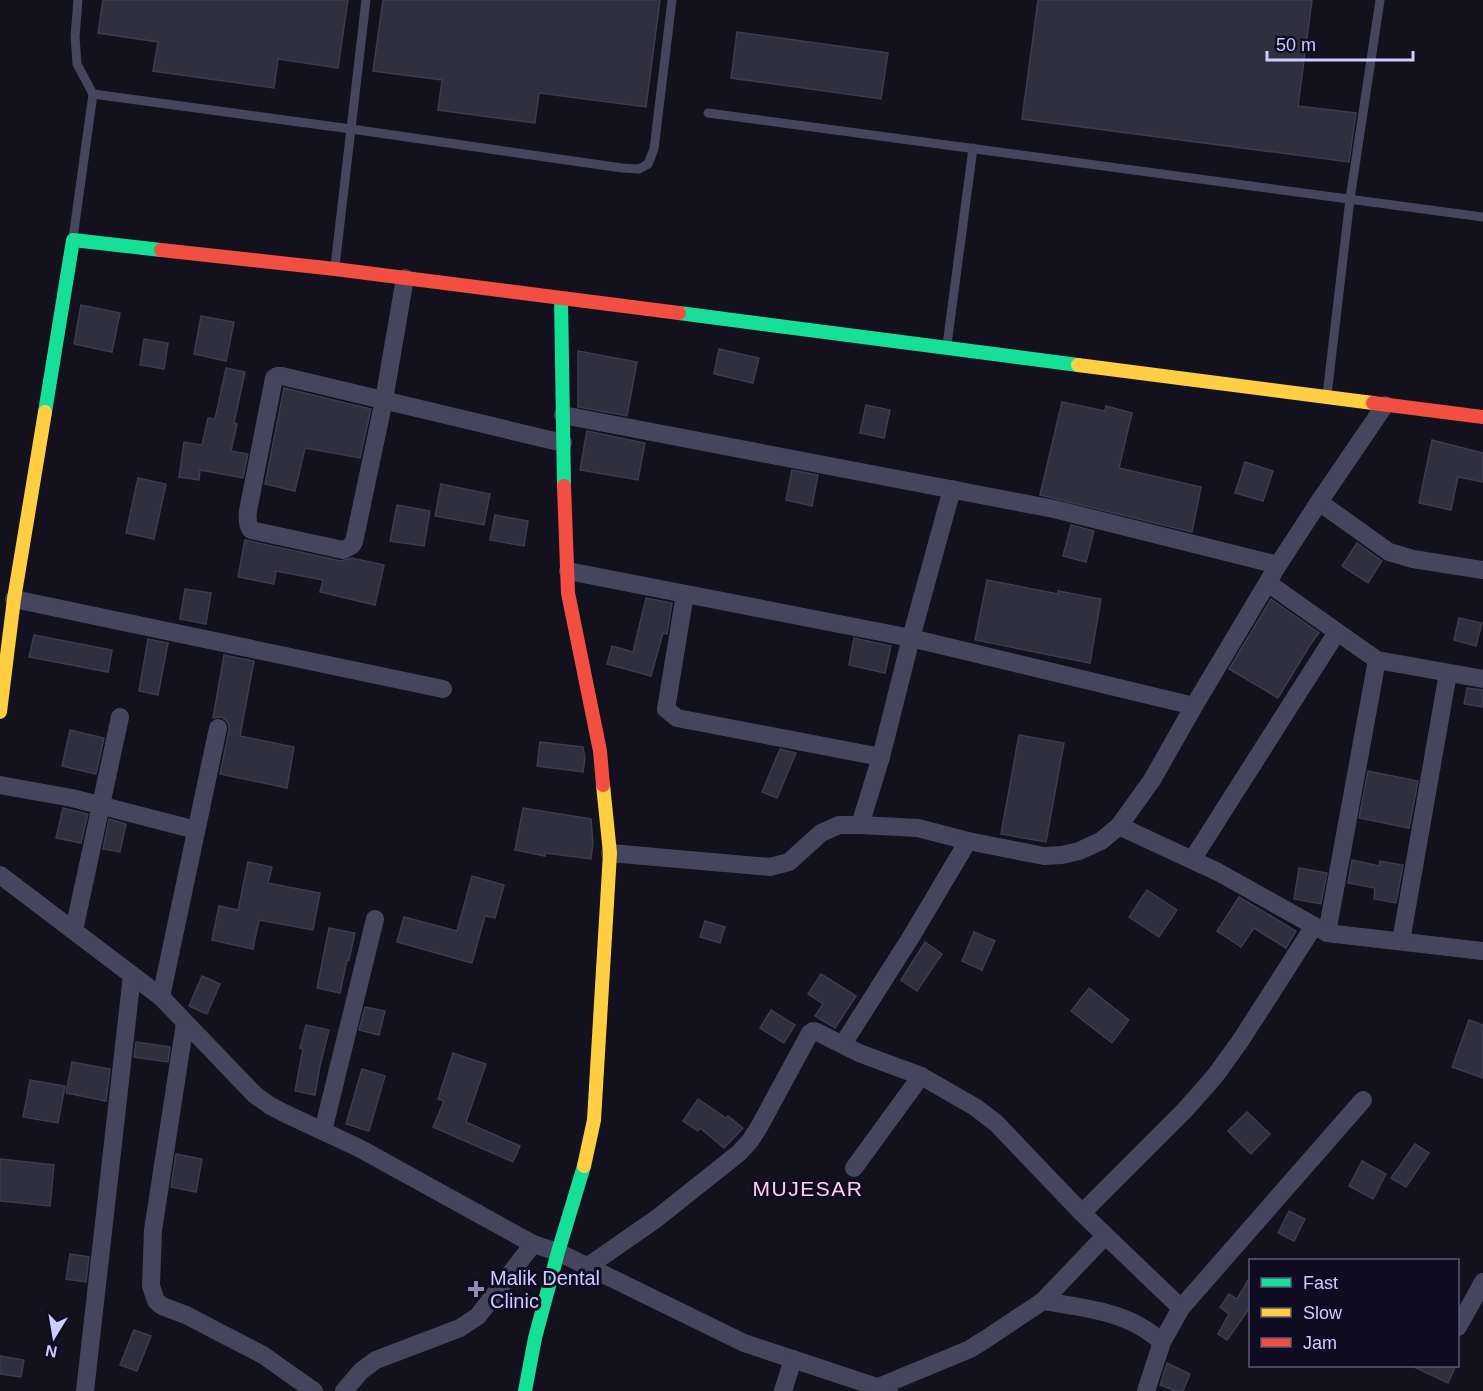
<svg xmlns="http://www.w3.org/2000/svg" width="1483" height="1391" font-family="Helvetica,sans-serif">
	<style>
		.building { fill: #302f3f; stroke: #3d3b51; stroke-width: 1.5 }
		.lines { fill: none; stroke-linecap: round; stroke-linejoin: round }
		.lane { stroke: #45465e; stroke-width: 9 }
		.street { stroke: #45465e; stroke-width: 18 }
		.fast { stroke: #16e098; stroke-width: 14 }
		.slow { stroke: #ffcf43; stroke-width: 14 }
		.jam { stroke: #f24e42; stroke-width: 14 }
		.poi-dot { fill: #8d8bb0; stroke: #0f0c22; stroke-width: 2 }
		.labels { text-anchor: middle; dominant-baseline: central; stroke-width: 6; stroke-linejoin: round; paint-order: stroke }
		.poi-label { font-size: 20px; fill: #cfcdff; stroke: #0f0c22; text-anchor: start }
		.neighbourhood-label { font-size: 21px; letter-spacing: 1.5px; fill: #ffcff1; stroke: #0f0c22 }
	</style>
	<rect width="100%" height="100%" fill="#12111d"/>
	<!-- building -->
	<g class="building">
		<path d="M 103,0 L 348,0 L 338,68 L 278,59 L 274,88 L 153,71 L 158,42 L 98,33 Z"/>
		<path d="M 383,0 L 660,0 L 646,107 L 539,93 L 535,123 L 438,110 L 442,80 L 373,71 Z"/>
		<path d="M 1038,0 L 1312,0 L 1298,106 L 1356,113 L 1349,162 L 1022,119 Z"/>
		<path d="M 737,32 L 888,53 L 881,99 L 731,78 Z"/>
		<path d="M 81,305 L 120,313 L 112,352 L 74,344 Z"/>
		<path d="M 201,316 L 234,322 L 226,361 L 194,354 Z"/>
		<path d="M 144,339 L 168,343 L 164,369 L 140,365 Z"/>
		<path d="M 719,349 L 759,358 L 753,383 L 714,374 Z"/>
		<path d="M 578,351 L 637,362 L 627,416 L 578,407 Z"/>
		<path d="M 226,368 L 245,372 L 234,423 L 237,424 L 231,451 L 248,454 L 243,478 L 200,470 L 199,480 L 179,477 L 184,442 L 202,445 L 208,418 L 215,419 Z"/>
		<path d="M 284,388 L 371,409 L 360,458 L 305,448 L 295,491 L 265,484 Z"/>
		<path d="M 1062,402 L 1105,411 L 1106,406 L 1132,413 L 1119,468 L 1201,487 L 1192,532 L 1040,495 Z"/>
		<path d="M 866,405 L 890,410 L 884,438 L 860,433 Z"/>
		<path d="M 587,431 L 645,443 L 638,480 L 580,470 Z"/>
		<path d="M 1432,440 L 1483,453 L 1483,482 L 1458,477 L 1451,510 L 1419,503 Z"/>
		<path d="M 1245,462 L 1273,471 L 1263,501 L 1235,493 Z"/>
		<path d="M 792,470 L 818,475 L 812,506 L 786,500 Z"/>
		<path d="M 138,478 L 166,484 L 154,539 L 126,533 Z"/>
		<path d="M 441,484 L 490,494 L 484,525 L 435,516 Z"/>
		<path d="M 397,505 L 430,511 L 424,546 L 390,541 Z"/>
		<path d="M 495,515 L 528,521 L 524,546 L 490,540 Z"/>
		<path d="M 1071,525 L 1094,531 L 1086,562 L 1063,556 Z"/>
		<path d="M 245,540 L 341,561 L 352,558 L 384,565 L 375,605 L 320,592 L 323,580 L 276,571 L 274,584 L 238,577 Z"/>
		<path d="M 1357,543 L 1382,561 L 1368,583 L 1342,566 Z"/>
		<path d="M 987,580 L 1058,594 L 1058,591 L 1101,599 L 1090,663 L 975,640 Z"/>
		<path d="M 185,589 L 211,593 L 206,624 L 180,619 Z"/>
		<path d="M 646,598 L 672,603 L 667,634 L 663,633 L 651,676 L 607,664 L 612,646 L 633,652 Z"/>
		<path d="M 1271,599 L 1319,633 L 1310,645 L 1278,698 L 1229,669 Z"/>
		<path d="M 1459,618 L 1482,623 L 1476,646 L 1454,640 Z"/>
		<path d="M 34,635 L 112,650 L 108,672 L 29,657 Z"/>
		<path d="M 854,638 L 891,646 L 885,673 L 849,665 Z"/>
		<path d="M 148,639 L 168,643 L 158,695 L 139,691 Z"/>
		<path d="M 224,655 L 254,661 L 240,736 L 294,747 L 287,788 L 220,774 L 229,730 L 229,725 L 226,720 L 221,717 L 213,718 Z"/>
		<path d="M 1467,688 L 1483,690 L 1483,707 L 1464,704 Z"/>
		<path d="M 70,730 L 104,738 L 96,774 L 62,766 Z"/>
		<path d="M 1019,735 L 1064,743 L 1046,842 L 1001,834 Z"/>
		<path d="M 540,742 L 583,747 L 585,758 L 583,772 L 537,766 Z"/>
		<path d="M 780,749 L 796,753 L 777,798 L 762,792 Z"/>
		<path d="M 1368,771 L 1418,781 L 1409,828 L 1359,818 Z"/>
		<path d="M 63,808 L 88,814 L 81,843 L 56,838 Z"/>
		<path d="M 523,808 L 591,819 L 593,843 L 591,859 L 545,853 L 545,856 L 515,850 Z"/>
		<path d="M 109,819 L 126,824 L 120,852 L 103,849 Z"/>
		<path d="M 1352,860 L 1379,866 L 1380,861 L 1403,865 L 1396,903 L 1374,899 L 1375,888 L 1348,883 Z"/>
		<path d="M 248,862 L 272,867 L 268,883 L 320,893 L 313,930 L 259,920 L 253,949 L 212,940 L 219,906 L 238,910 Z"/>
		<path d="M 1299,868 L 1327,873 L 1321,904 L 1294,899 Z"/>
		<path d="M 472,876 L 504,885 L 495,918 L 485,916 L 472,963 L 397,942 L 404,917 L 457,931 Z"/>
		<path d="M 1147,890 L 1177,910 L 1159,937 L 1129,917 Z"/>
		<path d="M 1239,897 L 1296,931 L 1286,948 L 1254,928 L 1241,947 L 1217,931 Z"/>
		<path d="M 705,921 L 725,927 L 720,943 L 700,937 Z"/>
		<path d="M 329,928 L 355,933 L 349,960 L 347,960 L 340,993 L 317,988 Z"/>
		<path d="M 974,932 L 995,941 L 982,970 L 962,961 Z"/>
		<path d="M 925,942 L 942,954 L 917,991 L 901,980 Z"/>
		<path d="M 821,974 L 856,996 L 835,1028 L 815,1016 L 823,1004 L 808,994 Z"/>
		<path d="M 202,976 L 220,984 L 207,1014 L 189,1006 Z"/>
		<path d="M 1089,988 L 1129,1020 L 1112,1043 L 1071,1011 Z"/>
		<path d="M 365,1007 L 385,1011 L 379,1035 L 359,1030 Z"/>
		<path d="M 771,1010 L 795,1025 L 784,1043 L 760,1028 Z"/>
		<path d="M 1469,1020 L 1483,1025 L 1483,1078 L 1452,1067 Z"/>
		<path d="M 306,1025 L 329,1030 L 320,1066 L 315,1095 L 295,1091 L 303,1049 L 300,1048 Z"/>
		<path d="M 136,1042 L 170,1047 L 168,1062 L 134,1057 Z"/>
		<path d="M 453,1053 L 486,1064 L 466,1122 L 520,1146 L 513,1162 L 433,1127 L 444,1101 L 438,1099 Z"/>
		<path d="M 72,1062 L 110,1069 L 106,1101 L 66,1093 Z"/>
		<path d="M 362,1069 L 385,1076 L 369,1131 L 346,1124 Z"/>
		<path d="M 30,1080 L 65,1086 L 58,1123 L 23,1117 Z"/>
		<path d="M 698,1099 L 726,1118 L 728,1116 L 743,1128 L 724,1148 L 700,1128 L 698,1131 L 683,1121 Z"/>
		<path d="M 1247,1112 L 1270,1134 L 1251,1154 L 1228,1131 Z"/>
		<path d="M 1415,1144 L 1429,1153 L 1406,1187 L 1391,1178 Z"/>
		<path d="M 176,1154 L 202,1159 L 196,1192 L 171,1187 Z"/>
		<path d="M 0,1159 L 54,1165 L 50,1206 L 0,1201 Z"/>
		<path d="M 1362,1161 L 1386,1174 L 1373,1199 L 1349,1186 Z"/>
		<path d="M 1289,1211 L 1305,1219 L 1294,1241 L 1278,1233 Z"/>
		<path d="M 70,1254 L 89,1257 L 86,1282 L 66,1279 Z"/>
		<path d="M 1251,1275 L 1251,1306 L 1227,1340 L 1218,1334 L 1229,1314 L 1220,1307 L 1229,1294 L 1237,1299 Z"/>
		<path d="M 134,1330 L 151,1336 L 137,1371 L 120,1365 Z"/>
		<path d="M 0,1356 L 24,1360 L 21,1377 L 0,1374 Z"/>
		<path d="M 1167,1363 L 1190,1374 L 1183,1391 L 1175,1391 L 1160,1385 Z"/>
		<path d="M 1410,1365 L 1456,1365 L 1448,1383 Z"/>
	</g>
	<g class="lines">
		<!-- lane -->
		<g class="lane">
			<path d="M 93,94 L 351,129 L 622,168 L 639,169 L 648,164 L 654,149 L 672,0"/>
			<path d="M 708,113 L 1483,217"/>
			<path d="M 73,238 L 93,94 L 77,64 L 75,37 L 78,0"/>
			<path d="M 335,266 L 366,0"/>
			<path d="M 947,345 L 973,148"/>
			<path d="M 1327,395 L 1350,199 L 1380,0"/>
		</g>
		<!-- street -->
		<g class="street">
			<path d="M 405,278 L 384,400 L 354,542 L 351,546 L 343,550 L 251,530 C 247,524 247,518 248,511 L 274,378 L 277,376 L 282,376 L 563,443"/>
			<path d="M 563,415 L 1054,509 L 1278,565"/>
			<path d="M 1319,502 L 1389,552 L 1413,559 L 1483,570"/>
			<path d="M 568,571 L 911,638 L 1194,706"/>
			<path d="M 1268,583 L 1377,660 L 1483,679"/>
			<path d="M 685,594 L 666,709 L 677,718 L 881,757"/>
			<path d="M 14,599 L 443,689"/>
			<path d="M 0,785 L 72,798 L 196,830"/>
			<path d="M 860,825 L 881,757 L 911,638 L 952,489"/>
			<path d="M 1119,826 L 1218,872 L 1327,933 L 1377,660"/>
			<path d="M 610,853 L 770,867 L 789,862 L 821,833 L 839,825 L 860,825 L 918,828 L 968,841 L 1044,856 L 1062,855 L 1079,851 L 1101,841 L 1119,826 L 1152,780 L 1194,706 L 1278,565 L 1319,502 L 1385,405"/>
			<path d="M 1192,860 L 1337,632"/>
			<path d="M 0,875 L 161,997 L 255,1095 L 269,1105 L 284,1113 L 359,1148 L 533,1244 L 558,1252 L 744,1343 L 889,1391"/>
			<path d="M 74,930 L 120,717"/>
			<path d="M 1327,933 L 1483,951"/>
			<path d="M 1401,941 L 1448,673"/>
			<path d="M 161,997 L 218,728"/>
			<path d="M 185,1023 L 153,1230 L 151,1286 L 156,1301 L 162,1306 L 186,1315 L 263,1355 L 314,1391"/>
			<path d="M 843,1044 L 911,937 L 968,841"/>
			<path d="M 323,1131 L 375,919"/>
			<path d="M 854,1168 L 921,1076"/>
			<path d="M 1082,1213 L 1185,1110 L 1215,1076 L 1241,1040 L 1314,926"/>
			<path d="M 587,1267 L 656,1219 L 739,1153 L 750,1141 L 759,1127 L 810,1033 L 813,1031 L 817,1032 L 859,1053 L 921,1076 L 975,1107 L 996,1123 L 1082,1213 L 1181,1308"/>
			<path d="M 1043,1301 C 1077,1307 1113,1310 1143,1328 C 1150,1332 1156,1337 1162,1342"/>
			<path d="M 1458,1327 L 1483,1282"/>
			<path d="M 876,1388 L 970,1349 L 986,1339 L 1043,1301 L 1105,1236"/>
			<path d="M 85,1391 L 132,975"/>
			<path d="M 344,1391 L 361,1371 L 376,1360 L 460,1328 L 478,1316 L 533,1244"/>
			<path d="M 783,1391 L 793,1359"/>
			<path d="M 1146,1391 L 1162,1342 L 1181,1308 L 1363,1100"/>
		</g>
		<!-- fast -->
		<g class="fast">
			<path d="M 561,298 L 564,486"/>
			<path d="M 679,313 L 1078,365"/>
			<path d="M 45,412 L 73,240 L 161,250"/>
			<path d="M 525,1391 L 535,1338 L 558,1252 L 584,1166"/>
		</g>
		<!-- slow -->
		<g class="slow">
			<path d="M 1078,365 L 1373,403"/>
			<path d="M 0,712 L 14,599 L 45,412"/>
			<path d="M 584,1166 L 594,1120 L 610,853 L 603,785"/>
		</g>
		<!-- jam -->
		<g class="jam">
			<path d="M 161,250 L 335,269 L 679,313"/>
			<path d="M 1373,403 L 1483,417"/>
			<path d="M 564,486 L 568,593 L 600,751 L 603,785"/>
		</g>
	</g>
	<!-- markers -->
	<path class="poi-dot" d="M473 1280h6v6h6v6h-6v6h-6v-6h-6v-6h6z"/>
	<g class="labels">
		<!-- poi labels -->
		<g class="poi-label">
			<text x="490" y="1278">Malik Dental<tspan x="490" dy="23">Clinic</tspan></text>
		</g>
		<!-- neighbourhood labels -->
		<g class="neighbourhood-label">
			<text x="808" y="1188">MUJESAR</text>
		</g>
	</g>
	<!-- legend -->
	<rect x="1249" y="1259" width="210" height="108" fill="#0f0c22" stroke="#5c597a" stroke-width="1.5"/>
	<rect x="1261" y="1278" width="30" height="9" fill="#16e098" stroke="#5c597a" stroke-width="1.5"/>
	<text x="1303" y="1289" font-size="18" fill="#cfcdff">Fast</text>
	<rect x="1261" y="1308" width="30" height="9" fill="#ffcf43" stroke="#5c597a" stroke-width="1.5"/>
	<text x="1303" y="1319" font-size="18" fill="#cfcdff">Slow</text>
	<rect x="1261" y="1338" width="30" height="9" fill="#f24e42" stroke="#5c597a" stroke-width="1.5"/>
	<text x="1303" y="1349" font-size="18" fill="#cfcdff">Jam</text>
	<!-- north arrow -->
	<g transform="translate(54 1337) rotate(191)" stroke="#0f0c22" stroke-width="4.5" paint-order="stroke">
	<path d="M0-4.5L10 22L0 15L-10 22Z" fill="#cfcdff"/>
	<text y="-9" font-size="16" font-weight="bold" text-anchor="middle" fill="#cfcdff">N</text>
	</g>
	<!-- scale -->
	<path d="M1267 51v9h146v-9" fill="none" stroke="#cfcdff" stroke-width="3"/>
	<text x="1276" y="51" font-size="18" fill="#cfcdff" stroke="#0f0c22" stroke-width="4.5" paint-order="stroke">50 m</text>
</svg>
